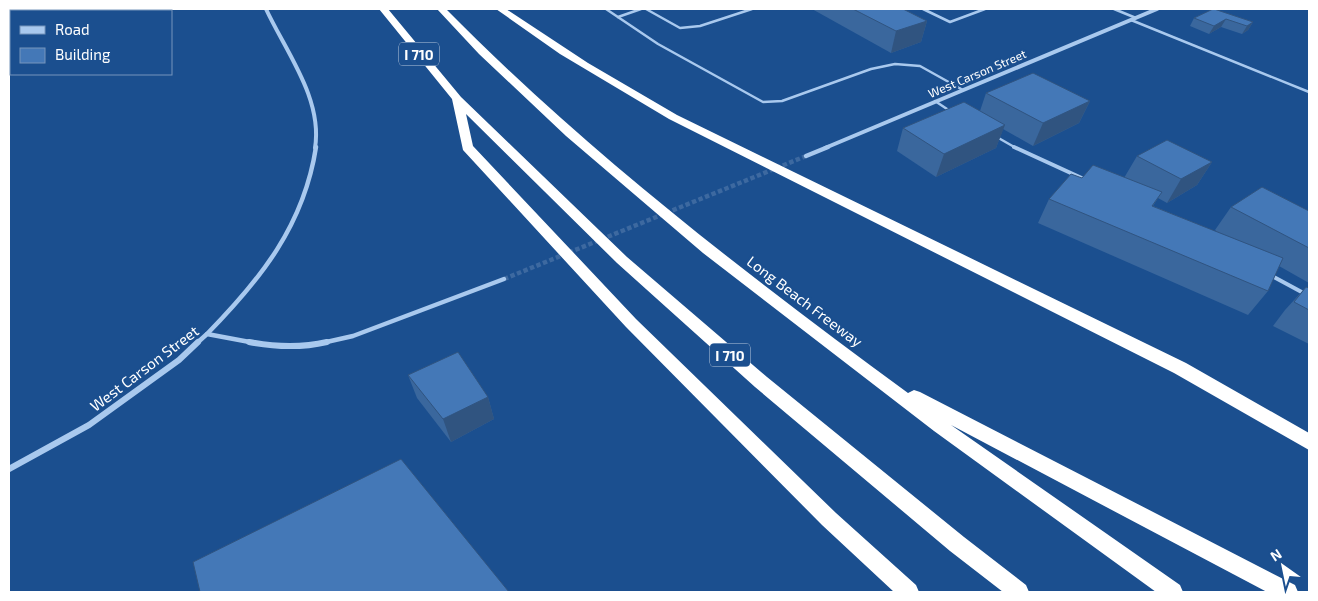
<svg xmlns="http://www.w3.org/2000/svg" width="1318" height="601" font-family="'Exo 2',sans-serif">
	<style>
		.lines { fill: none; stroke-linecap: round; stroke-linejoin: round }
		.street-tunnel { stroke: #3d69a0; stroke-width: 4.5; stroke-dasharray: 4.5 2.5; stroke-linecap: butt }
		.lane-far1 { stroke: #a9c9ee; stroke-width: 2.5 }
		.lane { stroke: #a9c9ee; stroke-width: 4 }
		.street-far2 { stroke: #a9c9ee; stroke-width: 4 }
		.street-far1 { stroke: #a9c9ee; stroke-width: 4.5 }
		.street { stroke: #a9c9ee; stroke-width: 6 }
		.highway { fill: #fff; fill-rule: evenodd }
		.wall { fill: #3a679d }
		.shaded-wall { fill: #305480 }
		.building { fill: #4478b7; stroke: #305480 }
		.labels { text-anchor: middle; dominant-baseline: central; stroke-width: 4; stroke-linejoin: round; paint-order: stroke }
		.far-street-label { font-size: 12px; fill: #fff; stroke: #1b4f8f }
		.shield { fill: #1b4f8f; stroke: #bbcadd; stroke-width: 1 }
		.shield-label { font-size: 14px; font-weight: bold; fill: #fff }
		.street-label { font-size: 15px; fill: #fff; stroke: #1b4f8f }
	</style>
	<rect width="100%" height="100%" fill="#1b4f8f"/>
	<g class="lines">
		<!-- street-tunnel -->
		<path class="street-tunnel" d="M 504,279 L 806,156"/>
		<!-- lane-far1 -->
		<g class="lane-far1">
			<path d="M 606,9 L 658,44 L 763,102 L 782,101 L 871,69 L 895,64 L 920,66 L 963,90"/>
			<path d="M 646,9 L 680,28 L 700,26 L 752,9"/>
			<path d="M 923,9 L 950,22 L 985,9"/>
			<path d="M 1114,9 L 1136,18"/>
			<path d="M 618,17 L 641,9"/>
			<path d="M 1131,20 L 1309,92"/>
			<path d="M 935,101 L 950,111"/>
			<path d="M 995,136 L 1016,148"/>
		</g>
		<!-- lane -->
		<g class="lane">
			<path d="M 1014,147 L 1086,180"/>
			<path d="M 1272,276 L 1309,296"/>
		</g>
		<!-- street-far2 -->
		<g class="street-far2">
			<path d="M 266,9 C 286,52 323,99 315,148"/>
			<path d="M 825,148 L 1157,9"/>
		</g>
		<!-- street-far1 -->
		<g class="street-far1">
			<path d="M 806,156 L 828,147"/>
			<path d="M 207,334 C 261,279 304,225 316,147"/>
			<path d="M 197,343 L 207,334 L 255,343"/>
			<path d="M 322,343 L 353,336 L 504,279"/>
		</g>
		<!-- street -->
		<g class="street">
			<path d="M 249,342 C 275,347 301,348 327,342"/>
			<path d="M 9,469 L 89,425 L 179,360 L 198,342"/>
		</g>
		<!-- highway -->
		<g class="highway">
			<path d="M 379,9 L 388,9 L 461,97 L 627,257 L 767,377 L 964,537 L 1026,585 L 1029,592 L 1003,592 L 950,551 L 755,387 L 617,263 L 466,114 L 473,146 L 636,319 L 836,513 L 916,585 L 919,592 L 894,592 L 822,525 L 626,327 L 463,150 L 452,99 Z"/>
			<path d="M 437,9 L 446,9 C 587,152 746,274 908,393 L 914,390 L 920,392 L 1295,585 L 1298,592 L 1267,592 L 951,425 L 1180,585 L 1183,592 L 1156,592 L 934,431 L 703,253 L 566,136 L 479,54 Z"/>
			<path d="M 496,9 L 506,9 L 588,63 L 677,115 L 1186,363 L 1309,433 L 1309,450 L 1174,373 L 669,119 L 560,54 Z"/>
		</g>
	</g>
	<!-- wall -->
	<g class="wall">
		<path d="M 812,9 L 903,9 L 927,21 L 921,42 L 891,53 Z"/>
		<path d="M 1213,9 L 1253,22 L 1248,30 L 1242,34 L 1221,27 L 1209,34 L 1190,26 L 1194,18 Z"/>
		<path d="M 986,93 L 1090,101 L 1079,123 L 1033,146 L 1003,129 L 996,148 L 936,177 L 897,151 L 903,128 L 980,111 Z"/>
		<path d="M 1137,156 L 1212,162 L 1197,185 L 1167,203 L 1158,198 L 1153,206 L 1217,232 L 1215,230 L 1231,207 L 1309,211 L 1309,283 L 1279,266 L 1268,291 L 1248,315 L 1038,223 L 1049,199 L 1082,178 L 1124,178 Z"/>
		<path d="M 1306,287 L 1309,288 L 1309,344 L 1273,326 L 1285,310 Z"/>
		<path d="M 408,375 L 488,397 L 494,419 L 451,442 L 417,398 Z"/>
	</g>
	<!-- shaded-wall -->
	<g class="shaded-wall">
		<path d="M 1226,19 L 1221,27 L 1209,34 L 1214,26 Z"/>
		<path d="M 927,21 L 921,42 L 891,53 L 896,31 Z"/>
		<path d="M 1253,22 L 1248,30 L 1242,34 L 1247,26 Z"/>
		<path d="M 1090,101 L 1079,123 L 1033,146 L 1043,123 Z"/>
		<path d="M 1005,125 L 996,148 L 936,177 L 944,154 Z"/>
		<path d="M 1212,162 L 1197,185 L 1167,203 L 1181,179 Z"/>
		<path d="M 488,397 L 494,419 L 451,442 L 443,419 Z"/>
	</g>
	<!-- building -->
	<g class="building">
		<path d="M 853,9 L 903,9 L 927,21 L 896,31 Z"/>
		<path d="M 1213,9 L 1214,9 L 1253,22 L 1247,26 L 1226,19 L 1214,26 L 1194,18 Z"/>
		<path d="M 1033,73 L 1090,101 L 1043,123 L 986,93 Z"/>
		<path d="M 964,102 L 1005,125 L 944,154 L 903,128 Z"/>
		<path d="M 1167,140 L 1212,162 L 1181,179 L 1137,156 Z"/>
		<path d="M 1093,165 L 1162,192 L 1152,206 L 1283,258 L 1268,291 L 1049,199 L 1071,174 L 1082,178 Z"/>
		<path d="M 1262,187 L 1309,211 L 1309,248 L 1231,207 Z"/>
		<path d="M 1306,287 L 1309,288 L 1309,310 L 1294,302 Z"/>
		<path d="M 458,352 L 488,397 L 443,419 L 408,375 Z"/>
		<path d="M 401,459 L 509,592 L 200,592 L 193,562 Z"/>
	</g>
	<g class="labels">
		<!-- far-street labels -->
		<g class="far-street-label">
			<text transform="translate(977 73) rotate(-23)">West Carson Street</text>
		</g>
		<!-- shield labels -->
		<g class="shield">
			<rect x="399" y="42.5" width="40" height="23" rx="4"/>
			<rect x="710" y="343.5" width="40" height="23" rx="4"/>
		</g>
		<g class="shield-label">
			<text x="419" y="54">I 710</text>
			<text x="730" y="355">I 710</text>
		</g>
		<!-- street labels -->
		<g class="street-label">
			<text transform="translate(805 301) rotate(37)">Long Beach Freeway</text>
			<text transform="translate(144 368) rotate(-37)">West Carson Street</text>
		</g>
	</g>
	<!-- border -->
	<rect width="1318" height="601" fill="none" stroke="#ffffff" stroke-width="20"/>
	<!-- legend -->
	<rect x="10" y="10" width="162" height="65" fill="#1b4f8f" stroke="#7695bc"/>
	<rect x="20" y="26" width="25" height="8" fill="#a9c9ee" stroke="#7695bc"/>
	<text x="55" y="35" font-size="15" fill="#ffffff">Road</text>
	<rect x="20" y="48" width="25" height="15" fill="#4478b7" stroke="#7695bc"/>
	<text x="55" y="60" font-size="15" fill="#ffffff">Building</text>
	<!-- north arrow -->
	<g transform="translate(1283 566) rotate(327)" stroke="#1b4f8f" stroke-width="4" paint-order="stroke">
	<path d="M0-4L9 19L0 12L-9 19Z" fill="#ffffff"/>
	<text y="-8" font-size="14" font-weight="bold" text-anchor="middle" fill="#ffffff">N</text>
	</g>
</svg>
